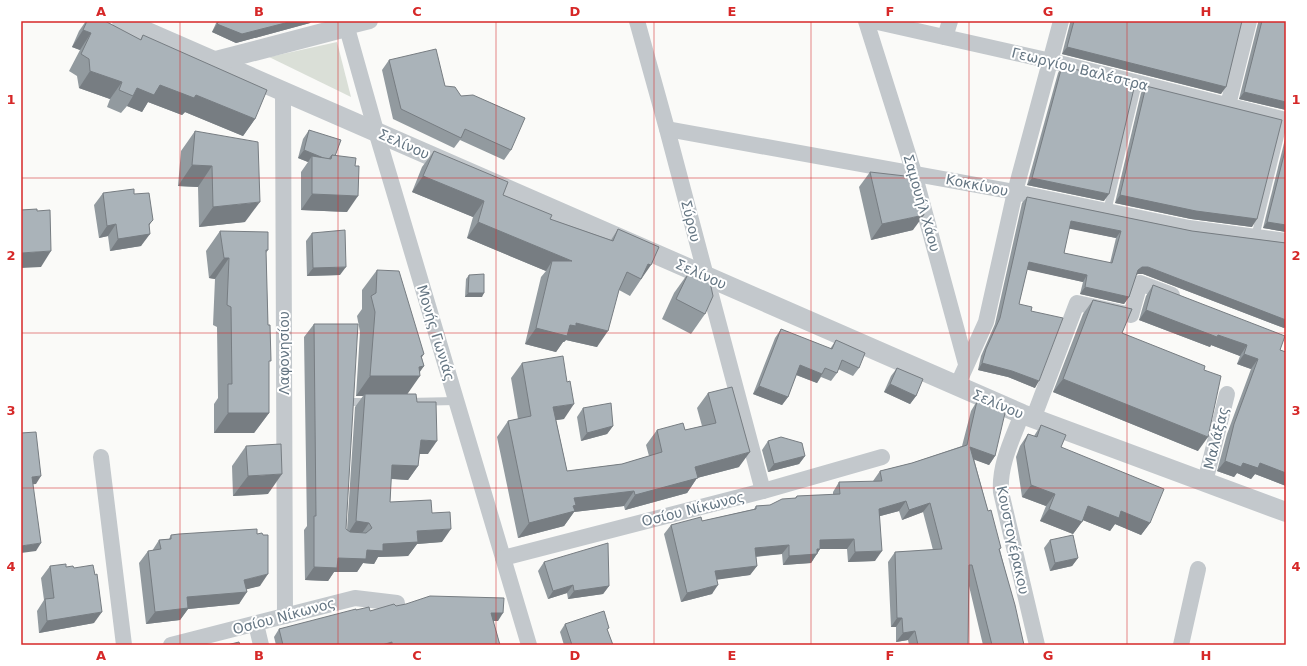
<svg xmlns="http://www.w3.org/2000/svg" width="1307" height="666" font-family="'DejaVu Sans',sans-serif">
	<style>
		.green { fill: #dadfd7 }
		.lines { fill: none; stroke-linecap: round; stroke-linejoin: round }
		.service { stroke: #c3c8cc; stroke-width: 8 }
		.minor { stroke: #c3c8cc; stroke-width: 16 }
		.tertiary { stroke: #c3c8cc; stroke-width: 20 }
		.wall { fill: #929a9f; fill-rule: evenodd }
		.shaded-wall { fill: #777d82 }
		.building { fill: #aab3b9; stroke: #777d82; fill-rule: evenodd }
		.grid { fill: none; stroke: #d62828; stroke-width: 1; stroke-opacity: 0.55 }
		.labels { text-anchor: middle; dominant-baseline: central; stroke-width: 4; stroke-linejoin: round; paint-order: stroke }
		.street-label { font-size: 14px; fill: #657683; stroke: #fff }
		.neatline { fill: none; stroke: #d62828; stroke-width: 1.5 }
		.grid-label { font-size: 13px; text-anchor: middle; font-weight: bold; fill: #d62828 }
	</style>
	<rect width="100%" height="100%" fill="#fafaf8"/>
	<!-- green -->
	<path class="green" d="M 337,42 L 351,97 L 269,57 Z"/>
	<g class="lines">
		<!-- service -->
		<g class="service">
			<path d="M 1107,211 L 1138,83"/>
			<path d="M 1255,237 L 1284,120"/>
			<path d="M 350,402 L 370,402"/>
			<path d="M 407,402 L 456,401"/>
		</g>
		<!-- minor -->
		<g class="minor">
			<path d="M 345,21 L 376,131 L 529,645"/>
			<path d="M 637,21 L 667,129 L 763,491"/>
			<path d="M 866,21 L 914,173 L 966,364"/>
			<path d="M 873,21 L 1051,61 L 1286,120"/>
			<path d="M 346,27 L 370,21"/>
			<path d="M 945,37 L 950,21"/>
			<path d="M 283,91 L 285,616"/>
			<path d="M 1228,105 L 1249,21"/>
			<path d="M 667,129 L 1015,192 L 1189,228 L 1286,241"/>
			<path d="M 957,386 L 986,322 L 1015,192 L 1061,21"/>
			<path d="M 1022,414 C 1012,440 999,465 1001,492 L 1037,645"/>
			<path d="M 1033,419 L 1077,303 L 1131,315 L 1140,283 L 1172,295"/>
			<path d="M 101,457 L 124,645"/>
			<path d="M 1205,482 L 1227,394"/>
			<path d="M 503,558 L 763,491 L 882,457"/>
			<path d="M 256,624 L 261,645"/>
			<path d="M 171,645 L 355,598 L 397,603"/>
			<path d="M 1181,645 L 1198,569"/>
		</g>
		<!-- tertiary -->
		<g class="tertiary">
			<path d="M 122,21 L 1022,414 L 1286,512"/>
			<path d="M 216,61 L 346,27"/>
		</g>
	</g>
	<!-- wall -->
	<g class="wall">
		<path d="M 86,21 L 105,21 L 140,40 L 143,35 L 255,119 L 243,136 L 185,112 L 182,115 L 148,102 L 142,112 L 127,106 L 121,113 L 107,107 L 110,99 L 79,88 L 77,76 L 69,71 L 80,50 L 72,47 L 79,31 Z"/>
		<path d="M 217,21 L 311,21 L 310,23 L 236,43 L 212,32 Z"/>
		<path d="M 1070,21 L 1242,21 L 1221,94 L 1062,54 L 1070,23 Z"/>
		<path d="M 1258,21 L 1286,21 L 1286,110 L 1239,99 L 1258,23 Z"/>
		<path d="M 389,60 L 461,96 L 511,150 L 504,160 L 460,140 L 454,148 L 393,119 L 382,70 Z"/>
		<path d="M 1062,66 L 1104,201 L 1027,185 L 1058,73 Z"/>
		<path d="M 1146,86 L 1252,227 L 1191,219 L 1115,203 L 1141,93 Z"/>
		<path d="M 309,130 L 335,156 L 355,166 L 347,212 L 301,210 L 301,172 L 308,162 L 298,158 L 303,139 Z"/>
		<path d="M 195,131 L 245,222 L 199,227 L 198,187 L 178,186 L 181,151 Z"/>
		<path d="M 1286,135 L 1286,232 L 1263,228 Z"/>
		<path d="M 434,151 L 503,195 L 550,219 L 611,240 L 618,229 L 659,247 L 640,281 L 630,296 L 619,290 L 597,347 L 566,340 L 564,342 L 563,342 L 556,352 L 525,344 L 541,277 L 546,271 L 467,238 L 473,217 L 412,192 L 422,167 Z"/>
		<path d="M 870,172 L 913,230 L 871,240 L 859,187 Z"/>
		<path d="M 103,193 L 134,194 L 149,225 L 141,246 L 110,251 L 108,236 L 99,238 L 94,205 Z"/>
		<path d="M 1027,197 L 1192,231 L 1286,243 L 1286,327 L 1285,327 L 1284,328 L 1143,274 L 1138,274 L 1136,275 L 1129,297 L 1124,304 L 1080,294 L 1083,282 L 1027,269 L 1019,304 L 1031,311 L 1035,388 L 1008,377 L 978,370 L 981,356 L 995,324 L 1022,203 ZM 1069,228 L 1116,238 L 1110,263 L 1064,253 Z"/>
		<path d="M 220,231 L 268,250 L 266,253 L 269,364 L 269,413 L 254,433 L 214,433 L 214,404 L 218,398 L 217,327 L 213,325 L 215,279 L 209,278 L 206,251 Z"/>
		<path d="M 312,233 L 340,275 L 307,276 L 306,241 Z"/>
		<path d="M 377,270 L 422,358 L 424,366 L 419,372 L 407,394 L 417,402 L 428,454 L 419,454 L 418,466 L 408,480 L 391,479 L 390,502 L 432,513 L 442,542 L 417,544 L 408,556 L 378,557 L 374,564 L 363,563 L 357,572 L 334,572 L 328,581 L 305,580 L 304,530 L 307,526 L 304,337 L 314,324 L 346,529 L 347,530 L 355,407 L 363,396 L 356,396 L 360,332 L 357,316 L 362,309 L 362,290 Z"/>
		<path d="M 689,272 L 705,314 L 691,334 L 662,319 L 674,293 Z"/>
		<path d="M 469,275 L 482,297 L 465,297 L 466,279 Z"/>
		<path d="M 1153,285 L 1280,350 L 1286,352 L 1286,486 L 1255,474 L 1251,479 L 1237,473 L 1234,477 L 1217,471 L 1227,434 L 1251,369 L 1237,364 L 1240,356 L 1211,345 L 1210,347 L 1139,320 L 1146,296 Z"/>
		<path d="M 1093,300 L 1122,333 L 1204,370 L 1198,451 L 1053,392 L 1083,314 Z"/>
		<path d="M 781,329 L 830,349 L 836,340 L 859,368 L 853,376 L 838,369 L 837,373 L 831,381 L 821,377 L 817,383 L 796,375 L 788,397 L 782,405 L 753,394 L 775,338 Z"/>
		<path d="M 522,363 L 564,419 L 556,420 L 567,471 L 622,464 L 649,456 L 646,445 L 657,430 L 685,430 L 702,426 L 697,408 L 708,393 L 739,467 L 697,478 L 687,493 L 625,510 L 624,506 L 574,512 L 564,526 L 518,538 L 497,437 L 508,421 L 518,419 L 511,378 Z"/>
		<path d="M 897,368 L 916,396 L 910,404 L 884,392 L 891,376 Z"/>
		<path d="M 977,401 L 995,456 L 989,465 L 974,459 L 988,511 L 1000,550 L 1024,645 L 983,645 L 969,586 L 968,645 L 909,645 L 908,640 L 896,642 L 896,627 L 891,627 L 888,562 L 895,552 L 933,550 L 923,512 L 902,520 L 899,511 L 880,516 L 875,561 L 848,562 L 847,549 L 820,549 L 811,563 L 783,565 L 782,554 L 756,557 L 757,566 L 750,575 L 717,579 L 712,594 L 681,602 L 664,534 L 671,525 L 702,521 L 754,509 L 756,506 L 770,505 L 795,498 L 797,496 L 833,495 L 833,492 L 839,482 L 874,482 L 873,481 L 880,471 L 912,463 L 962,446 L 971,411 Z"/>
		<path d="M 583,408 L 613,426 L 607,434 L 581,441 L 577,417 Z"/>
		<path d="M 1041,425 L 1061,447 L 1150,523 L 1141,535 L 1115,524 L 1110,531 L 1083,520 L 1073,534 L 1040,521 L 1046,506 L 1022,497 L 1016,457 L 1020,446 L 1028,434 L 1034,436 Z"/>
		<path d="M 768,441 L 805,456 L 799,464 L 768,472 L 762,450 Z"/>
		<path d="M 246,446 L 268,494 L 233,496 L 232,466 Z"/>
		<path d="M 171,535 L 260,586 L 246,589 L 239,604 L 188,609 L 180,620 L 146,624 L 139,563 L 148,551 L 152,551 L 159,540 L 169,539 Z"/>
		<path d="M 1050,540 L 1078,558 L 1072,566 L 1050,571 L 1044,548 Z"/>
		<path d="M 544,562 L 609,586 L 603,594 L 568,599 L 567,593 L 548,599 L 538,571 Z"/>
		<path d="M 50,566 L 74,568 L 95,575 L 94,623 L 39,633 L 37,611 L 44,600 L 41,578 Z"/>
		<path d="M 396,606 L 498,621 L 493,621 L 500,645 L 276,645 L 274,637 L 279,629 L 356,610 L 370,611 Z"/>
		<path d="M 565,624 L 607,630 L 613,645 L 564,645 L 560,632 Z"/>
	</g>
	<!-- shaded-wall -->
	<g class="shaded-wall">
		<path d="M 293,21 L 311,21 L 310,23 L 236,43 L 212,32 L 217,24 Z"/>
		<path d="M 83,30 L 91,33 L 80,50 L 72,47 Z"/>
		<path d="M 1067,47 L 1226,87 L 1221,94 L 1062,54 Z"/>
		<path d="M 90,71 L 122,82 L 110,99 L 79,88 Z"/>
		<path d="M 160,85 L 196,95 L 255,119 L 243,136 L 185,112 L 182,115 L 148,102 L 142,112 L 127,106 L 133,96 L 137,88 Z"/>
		<path d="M 1244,92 L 1286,102 L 1286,110 L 1239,99 Z"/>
		<path d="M 304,150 L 329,160 L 312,156 L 308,162 L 298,158 Z"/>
		<path d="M 192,165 L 212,166 L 198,187 L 178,186 Z"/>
		<path d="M 423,176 L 484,201 L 473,217 L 412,192 Z"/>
		<path d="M 1032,178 L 1109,194 L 1104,201 L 1027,185 Z"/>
		<path d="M 312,194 L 358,196 L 347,212 L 301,210 Z"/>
		<path d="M 1120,195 L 1257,219 L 1252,227 L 1191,219 L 1115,203 Z"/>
		<path d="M 260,202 L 245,222 L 199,227 L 213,207 Z"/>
		<path d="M 924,215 L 913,230 L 871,240 L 882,224 Z"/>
		<path d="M 153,220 L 145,231 L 150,234 L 141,246 L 110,251 L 118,239 L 149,224 Z"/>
		<path d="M 1071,221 L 1121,231 L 1116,238 L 1066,228 Z"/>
		<path d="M 478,222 L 572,261 L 552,261 L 546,271 L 467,238 Z"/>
		<path d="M 1267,222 L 1286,225 L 1286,232 L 1263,228 Z"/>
		<path d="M 116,224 L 108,236 L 99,238 L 107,226 Z"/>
		<path d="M 51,251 L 41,267 L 21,268 L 21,253 Z"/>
		<path d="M 224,258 L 229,258 L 215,279 L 209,278 Z"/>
		<path d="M 1029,262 L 1087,275 L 1083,282 L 1024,269 Z"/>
		<path d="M 648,264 L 651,265 L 640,281 L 641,279 Z"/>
		<path d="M 346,267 L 340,275 L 307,276 L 313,268 Z"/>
		<path d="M 1142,267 L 1148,267 L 1286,320 L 1286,327 L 1285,327 L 1284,328 L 1143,274 L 1138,274 L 1133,276 L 1138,270 Z"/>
		<path d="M 1085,287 L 1129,297 L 1124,304 L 1080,294 Z"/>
		<path d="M 468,293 L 484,293 L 482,297 L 465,297 Z"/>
		<path d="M 1146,310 L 1218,335 L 1247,345 L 1240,356 L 1211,345 L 1210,347 L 1139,320 Z"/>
		<path d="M 576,323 L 608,331 L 597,347 L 566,340 L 564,342 L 563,342 L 556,352 L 525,344 L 536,328 L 570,325 Z"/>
		<path d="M 424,354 L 410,375 L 419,367 L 424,366 L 417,376 L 420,376 L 406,396 L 365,394 L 363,396 L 356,396 L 370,376 Z"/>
		<path d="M 1244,354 L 1258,359 L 1251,369 L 1237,364 Z"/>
		<path d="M 982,363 L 1012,371 L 1039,381 L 1035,388 L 1008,377 L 978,370 Z"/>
		<path d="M 800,365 L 822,374 L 817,383 L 794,374 Z"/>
		<path d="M 1063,379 L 1208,437 L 1198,451 L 1053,392 Z"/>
		<path d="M 890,384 L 916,396 L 910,404 L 884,392 Z"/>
		<path d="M 759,386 L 788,397 L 782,405 L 753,394 Z"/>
		<path d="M 574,404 L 564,419 L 542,422 L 553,407 Z"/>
		<path d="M 228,413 L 269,413 L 254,433 L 214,433 Z"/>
		<path d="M 613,426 L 607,434 L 581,441 L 587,433 Z"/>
		<path d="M 421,440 L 437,441 L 428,454 L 412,454 Z"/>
		<path d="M 970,447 L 995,456 L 989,465 L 964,456 Z"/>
		<path d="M 750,452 L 739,467 L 697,478 L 687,493 L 625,510 L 635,495 L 695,467 Z"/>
		<path d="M 805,456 L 799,464 L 768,472 L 774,464 Z"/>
		<path d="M 1225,461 L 1243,463 L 1260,463 L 1286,473 L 1286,486 L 1255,474 L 1251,479 L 1237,473 L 1234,477 L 1217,471 Z"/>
		<path d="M 392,465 L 418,466 L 408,480 L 382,478 Z"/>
		<path d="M 282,474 L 268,494 L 233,496 L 248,476 Z"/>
		<path d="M 41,476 L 36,484 L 26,485 L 32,477 Z"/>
		<path d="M 1031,485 L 1055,494 L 1046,506 L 1022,497 Z"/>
		<path d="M 634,491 L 624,506 L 574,512 L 564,526 L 518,538 L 529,523 L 574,498 Z"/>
		<path d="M 906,501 L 899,511 L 873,518 L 879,509 Z"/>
		<path d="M 930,503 L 923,512 L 902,520 L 909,510 Z"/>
		<path d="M 1088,506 L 1121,511 L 1150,523 L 1141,535 L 1115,524 L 1110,531 L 1080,519 Z"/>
		<path d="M 1049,509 L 1082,522 L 1073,534 L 1040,521 Z"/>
		<path d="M 356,521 L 369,523 L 360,536 L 347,535 Z"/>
		<path d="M 451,529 L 442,542 L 417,544 L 408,556 L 378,557 L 374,564 L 363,563 L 357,572 L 334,572 L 328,581 L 305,580 L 314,567 L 338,558 L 367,550 L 417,531 Z"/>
		<path d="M 854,539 L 847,549 L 820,549 L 811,563 L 783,565 L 789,556 L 820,540 Z"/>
		<path d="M 41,543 L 36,551 L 21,553 L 21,546 Z"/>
		<path d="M 789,545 L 782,554 L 749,557 L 755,548 Z"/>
		<path d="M 882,551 L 875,561 L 848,562 L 855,552 Z"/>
		<path d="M 1078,558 L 1072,566 L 1050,571 L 1055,563 Z"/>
		<path d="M 757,566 L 750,575 L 708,581 L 715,571 Z"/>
		<path d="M 268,574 L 260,586 L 236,592 L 244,580 Z"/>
		<path d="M 573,585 L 567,593 L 548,599 L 553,591 Z"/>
		<path d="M 718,585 L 712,594 L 681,602 L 687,593 Z"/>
		<path d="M 609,586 L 603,594 L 568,599 L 574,591 Z"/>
		<path d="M 247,592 L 239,604 L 188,609 L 180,620 L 146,624 L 155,612 L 187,597 Z"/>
		<path d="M 102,612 L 94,623 L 39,633 L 47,621 Z"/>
		<path d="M 491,613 L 503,613 L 498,621 L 486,621 Z"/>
		<path d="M 897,618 L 902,618 L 896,627 L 891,627 Z"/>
		<path d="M 915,631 L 908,640 L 896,642 L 903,633 Z"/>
		<path d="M 392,642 L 390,645 L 382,645 Z"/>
	</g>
	<!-- building -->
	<g class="building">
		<path d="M 87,21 L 105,21 L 141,40 L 143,35 L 267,90 L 255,119 L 196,95 L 194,98 L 160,85 L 154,95 L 137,88 L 133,96 L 119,90 L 122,82 L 90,71 L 89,59 L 81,54 L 91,33 L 83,30 Z"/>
		<path d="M 219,21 L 293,21 L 242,34 L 217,24 Z"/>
		<path d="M 1074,21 L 1242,21 L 1226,87 L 1067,47 Z"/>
		<path d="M 1262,21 L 1286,21 L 1286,102 L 1244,92 Z"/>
		<path d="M 436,49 L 445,86 L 455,87 L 461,96 L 473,95 L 525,118 L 511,150 L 465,129 L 461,138 L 401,109 L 389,60 Z"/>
		<path d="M 1062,66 L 1135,84 L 1109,194 L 1032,178 Z"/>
		<path d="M 1146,86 L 1282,120 L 1257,219 L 1196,211 L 1120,195 Z"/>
		<path d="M 309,130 L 341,140 L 335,156 L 332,155 L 329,159 L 326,159 L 304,150 Z"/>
		<path d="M 195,131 L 258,142 L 260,202 L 213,207 L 212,166 L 192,165 Z"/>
		<path d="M 1286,147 L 1286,225 L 1267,222 Z"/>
		<path d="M 434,151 L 508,182 L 503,195 L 552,215 L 550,219 L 613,241 L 618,229 L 659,247 L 651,265 L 648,264 L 641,279 L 627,272 L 619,290 L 608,331 L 576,323 L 576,326 L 570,325 L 567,336 L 536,328 L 552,261 L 572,261 L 478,222 L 484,201 L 423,176 Z"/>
		<path d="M 332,155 L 356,158 L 355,166 L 359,166 L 358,196 L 312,194 L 312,156 L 331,159 Z"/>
		<path d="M 870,172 L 914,177 L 924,215 L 882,224 Z"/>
		<path d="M 134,189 L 134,194 L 149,193 L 153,220 L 149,224 L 150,234 L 118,239 L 116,224 L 107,226 L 103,193 Z"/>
		<path d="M 1027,197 L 1192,231 L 1286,243 L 1286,320 L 1148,267 L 1142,267 L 1138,270 L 1129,297 L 1085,287 L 1087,275 L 1029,262 L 1019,304 L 1032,307 L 1031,311 L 1063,318 L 1039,381 L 1012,371 L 982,363 L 986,349 L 1000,318 ZM 1071,221 L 1121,231 L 1112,263 L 1064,253 Z"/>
		<path d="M 37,209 L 37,211 L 50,210 L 51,251 L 21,253 L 21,210 Z"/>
		<path d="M 345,230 L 346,267 L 313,268 L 312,233 Z"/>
		<path d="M 220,231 L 268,232 L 268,250 L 266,250 L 268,325 L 270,325 L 271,361 L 269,361 L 269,413 L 228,413 L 228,384 L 232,384 L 231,307 L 227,305 L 229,258 L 224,258 Z"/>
		<path d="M 377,270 L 399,271 L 424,354 L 421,356 L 424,366 L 419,367 L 420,376 L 370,376 L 375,312 L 371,296 L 376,293 Z"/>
		<path d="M 689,272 L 710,282 L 713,296 L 705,314 L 676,299 Z"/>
		<path d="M 484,274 L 484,293 L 468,293 L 469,275 Z"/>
		<path d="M 1153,285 L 1285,336 L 1280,350 L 1286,352 L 1286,473 L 1260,463 L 1258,468 L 1243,463 L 1241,467 L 1225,461 L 1234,424 L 1258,359 L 1244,354 L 1247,345 L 1218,335 L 1217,337 L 1146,310 Z"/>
		<path d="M 1093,300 L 1132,309 L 1122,333 L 1205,366 L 1204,370 L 1221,376 L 1208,437 L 1063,379 Z"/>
		<path d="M 314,324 L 358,324 L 346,529 L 350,532 L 366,533 L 372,528 L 369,523 L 356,521 L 365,394 L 416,394 L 417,402 L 436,402 L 437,441 L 421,440 L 418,466 L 392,465 L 390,502 L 431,500 L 432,513 L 450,512 L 451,529 L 417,531 L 418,542 L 383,544 L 383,551 L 367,550 L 366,559 L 338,558 L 337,568 L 314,567 L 314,516 L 316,516 Z"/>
		<path d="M 781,329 L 832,349 L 836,340 L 865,353 L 859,368 L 842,360 L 837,373 L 825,368 L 822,374 L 800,365 L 788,397 L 759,386 Z"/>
		<path d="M 563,356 L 567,382 L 570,381 L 574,404 L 553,407 L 567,471 L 622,464 L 662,452 L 657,430 L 683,423 L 685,430 L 716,423 L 708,393 L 732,387 L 750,452 L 695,467 L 698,478 L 635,495 L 634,491 L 574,498 L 576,505 L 573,506 L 575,511 L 529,523 L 508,421 L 531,416 L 522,363 Z"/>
		<path d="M 897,368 L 923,379 L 916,396 L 890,384 Z"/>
		<path d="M 977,401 L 1005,413 L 995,456 L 970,447 L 988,511 L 991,510 L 1001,548 L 999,549 L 1015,605 L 1024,645 L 992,645 L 972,565 L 969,565 L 968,645 L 918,645 L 915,631 L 903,633 L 902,618 L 897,618 L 895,552 L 942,549 L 930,503 L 909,510 L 906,501 L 879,509 L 882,551 L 855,552 L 854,539 L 820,540 L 820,549 L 817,549 L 817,554 L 789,556 L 789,545 L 755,548 L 757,566 L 715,571 L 718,585 L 687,593 L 671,525 L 701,517 L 702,521 L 756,509 L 756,506 L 770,505 L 782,499 L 796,498 L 797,496 L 840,494 L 839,482 L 882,481 L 880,471 L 912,463 L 967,445 Z"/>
		<path d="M 611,403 L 613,426 L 587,433 L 583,408 Z"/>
		<path d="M 1041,425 L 1066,435 L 1061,447 L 1164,489 L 1150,523 L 1121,511 L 1119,518 L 1088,506 L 1082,522 L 1049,509 L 1055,494 L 1031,485 L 1024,444 L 1028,434 L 1037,437 Z"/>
		<path d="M 36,432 L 41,476 L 32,477 L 41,543 L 21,546 L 21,433 Z"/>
		<path d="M 781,437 L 802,443 L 805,456 L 774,464 L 768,441 Z"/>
		<path d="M 281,444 L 282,474 L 248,476 L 246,446 Z"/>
		<path d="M 257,529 L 257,534 L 262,533 L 263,535 L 268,535 L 268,574 L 244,580 L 247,592 L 187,597 L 188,608 L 155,612 L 148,551 L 161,549 L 159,540 L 171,539 L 171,535 L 179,534 Z"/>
		<path d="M 1073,535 L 1078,558 L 1055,563 L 1050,540 Z"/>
		<path d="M 608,543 L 609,586 L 574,591 L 573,585 L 553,591 L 544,562 Z"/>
		<path d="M 66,564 L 66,567 L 73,566 L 74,568 L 93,565 L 95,575 L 97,574 L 102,612 L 47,621 L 45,599 L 54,598 L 50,566 Z"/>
		<path d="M 430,596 L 504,598 L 503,613 L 491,613 L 500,645 L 392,645 L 392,642 L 382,645 L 283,645 L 279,629 L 356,609 L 356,610 L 369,607 L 370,611 L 394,604 L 396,606 L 406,604 Z"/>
		<path d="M 604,611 L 609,628 L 607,629 L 613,645 L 572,645 L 565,624 Z"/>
		<path d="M 239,642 L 240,645 L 227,645 Z"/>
	</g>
	<!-- grid -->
	<path class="grid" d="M 180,21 L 180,645M 338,21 L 338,645M 496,21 L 496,645M 654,21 L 654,645M 811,21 L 811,645M 969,21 L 969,645M 1127,21 L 1127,645M 21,178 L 1286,178M 21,333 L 1286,333M 21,488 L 1286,488"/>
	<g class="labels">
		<!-- street labels -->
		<g class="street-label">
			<text transform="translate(1080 69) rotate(14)">Γεωργίου Βαλέστρα</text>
			<text transform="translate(404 144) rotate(24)">Σελίνου</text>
			<text transform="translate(977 185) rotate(11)">Κοκκίνου</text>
			<text transform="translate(922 203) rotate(74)">Σαμουήλ Χάου</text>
			<text transform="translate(691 221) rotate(76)">Σύρου</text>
			<text transform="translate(701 274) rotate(24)">Σελίνου</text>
			<text transform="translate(436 333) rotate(73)">Μονής Γωνιάς</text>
			<text transform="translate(284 353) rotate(-90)">Λαφονησίου</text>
			<text transform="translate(998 404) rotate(23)">Σελίνου</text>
			<text transform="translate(1216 438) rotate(-76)">Μαλάξας</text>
			<text transform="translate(693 509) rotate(-14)">Οσίου Νίκωνος</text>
			<text transform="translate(1013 540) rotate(78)">Κουστογέρακου</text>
			<text transform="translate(284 616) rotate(-15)">Οσίου Νίκωνος</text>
		</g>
	</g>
	<!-- border -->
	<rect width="1307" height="666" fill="none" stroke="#ffffff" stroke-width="44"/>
	<rect x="22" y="22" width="1263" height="622" class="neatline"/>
	<g class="grid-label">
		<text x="101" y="16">A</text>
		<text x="259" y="16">B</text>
		<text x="417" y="16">C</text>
		<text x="575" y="16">D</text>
		<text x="732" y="16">E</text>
		<text x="890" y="16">F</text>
		<text x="1048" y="16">G</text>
		<text x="1206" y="16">H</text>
		<text x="11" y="104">1</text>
		<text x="1296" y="104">1</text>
		<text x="11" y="260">2</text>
		<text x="1296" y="260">2</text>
		<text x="11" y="415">3</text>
		<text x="1296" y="415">3</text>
		<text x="11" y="571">4</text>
		<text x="1296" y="571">4</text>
		<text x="101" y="660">A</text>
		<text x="259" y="660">B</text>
		<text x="417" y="660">C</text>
		<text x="575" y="660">D</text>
		<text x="732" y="660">E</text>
		<text x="890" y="660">F</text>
		<text x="1048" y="660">G</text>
		<text x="1206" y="660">H</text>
	</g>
</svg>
